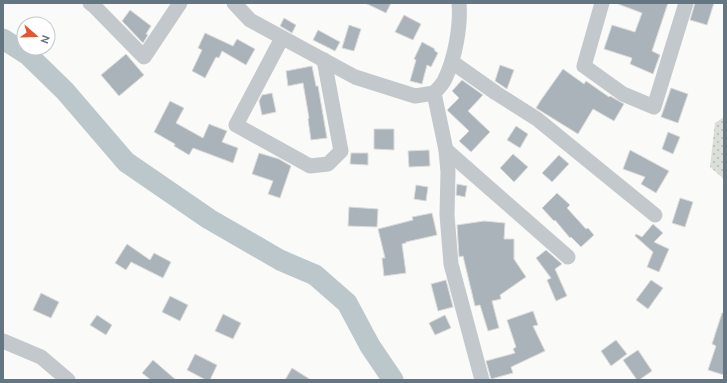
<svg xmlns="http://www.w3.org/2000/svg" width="727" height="383" font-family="Ubuntu,sans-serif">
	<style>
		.grass { fill: url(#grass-dots) }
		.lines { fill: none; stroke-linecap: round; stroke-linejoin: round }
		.river { stroke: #bbc7cb; stroke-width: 21 }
		.building { fill: #aab3b9; stroke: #dcdcda }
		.minor { stroke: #c3c8cc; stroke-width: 15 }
	</style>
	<defs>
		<pattern id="grass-dots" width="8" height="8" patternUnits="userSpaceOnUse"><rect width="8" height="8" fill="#dadfd7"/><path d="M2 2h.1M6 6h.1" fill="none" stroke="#b4b9b4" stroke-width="1.8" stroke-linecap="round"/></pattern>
	</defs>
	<rect width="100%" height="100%" fill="#fafaf8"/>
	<!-- grass -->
	<path class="grass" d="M 724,117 L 724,179 L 710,167 L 715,123 Z"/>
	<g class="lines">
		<!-- river -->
		<path class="river" d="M 3,39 L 28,55 L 65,91 L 126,162 L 209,219 L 280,260 L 315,275 L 347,303 L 370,346 L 393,380"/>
	</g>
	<!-- building -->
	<g class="building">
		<path d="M 365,3 L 391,3 L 386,13 Z"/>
		<path d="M 619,3 L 668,3 L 652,51 L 660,55 L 653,74 L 630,64 L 632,58 L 604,49 L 612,25 L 635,32 L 642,13 L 618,4 Z"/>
		<path d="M 695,3 L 714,3 L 707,25 L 690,20 Z"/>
		<path d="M 130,10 L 151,26 L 146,34 L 148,35 L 143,43 L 122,21 Z"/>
		<path d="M 404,15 L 421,24 L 413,40 L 395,32 Z"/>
		<path d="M 284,18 L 296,25 L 292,33 L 280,26 Z"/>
		<path d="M 349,25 L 361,29 L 354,51 L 342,48 Z"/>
		<path d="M 318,30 L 340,42 L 335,51 L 313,40 Z"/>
		<path d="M 205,33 L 233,46 L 237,39 L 255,49 L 246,65 L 222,51 L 219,58 L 216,57 L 205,78 L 192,71 L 202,50 L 198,48 Z"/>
		<path d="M 422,42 L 435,49 L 434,50 L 438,53 L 431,67 L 427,65 L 422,84 L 410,81 L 416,60 L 414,59 Z"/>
		<path d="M 126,54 L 144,75 L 119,96 L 101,75 Z"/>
		<path d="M 500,65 L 514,70 L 507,89 L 495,81 Z"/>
		<path d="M 312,66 L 316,86 L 318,86 L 327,138 L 311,140 L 308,119 L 309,118 L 303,83 L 288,86 L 286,71 Z"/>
		<path d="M 563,69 L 584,84 L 586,81 L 609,97 L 610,96 L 624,104 L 614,121 L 593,109 L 578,134 L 536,108 L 541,100 Z"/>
		<path d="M 462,80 L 483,95 L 468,111 L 490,132 L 471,152 L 459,141 L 469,131 L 447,110 L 459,98 L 452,91 Z"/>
		<path d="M 671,88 L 688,94 L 678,123 L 661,117 Z"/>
		<path d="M 272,93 L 276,112 L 262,115 L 259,101 L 262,95 Z"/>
		<path d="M 170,101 L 184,108 L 176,123 L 203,138 L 209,124 L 227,131 L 222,142 L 238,148 L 233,163 L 193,148 L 189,155 L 174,146 L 175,144 L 154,132 Z"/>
		<path d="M 516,126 L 528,134 L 520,148 L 507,140 Z"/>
		<path d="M 374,129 L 394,129 L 394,150 L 374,149 Z"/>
		<path d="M 668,132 L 680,137 L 673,154 L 662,149 Z"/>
		<path d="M 429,150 L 430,166 L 409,167 L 408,151 Z"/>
		<path d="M 630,150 L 669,171 L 656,193 L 641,184 L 645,177 L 623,169 Z"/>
		<path d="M 259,153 L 279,159 L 291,166 L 280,198 L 268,194 L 273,181 L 252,174 Z"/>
		<path d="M 351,153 L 368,153 L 368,165 L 350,164 Z"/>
		<path d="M 513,154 L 528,167 L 514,182 L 500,168 Z"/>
		<path d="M 559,155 L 569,164 L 552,182 L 542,173 Z"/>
		<path d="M 457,184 L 467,186 L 465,197 L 456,195 Z"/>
		<path d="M 416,185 L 428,187 L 426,201 L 414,199 Z"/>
		<path d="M 557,193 L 570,205 L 567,208 L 586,229 L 588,228 L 594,235 L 581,247 L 571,237 L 570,238 L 555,220 L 554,221 L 542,208 Z"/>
		<path d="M 680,198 L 693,202 L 685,227 L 672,223 Z"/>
		<path d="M 349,207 L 378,209 L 377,227 L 348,226 Z"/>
		<path d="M 432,213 L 437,235 L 406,242 L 406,243 L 402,244 L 406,273 L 384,276 L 382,258 L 385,258 L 378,229 L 413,220 L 412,217 Z"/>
		<path d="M 484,221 L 505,223 L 504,239 L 514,239 L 514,259 L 526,277 L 500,295 L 501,299 L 492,301 L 499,328 L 488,331 L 480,305 L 475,306 L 463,256 L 459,257 L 457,225 Z"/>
		<path d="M 653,224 L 663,233 L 654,242 L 669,249 L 659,272 L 647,267 L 653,252 L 635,236 L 636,234 L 642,237 Z"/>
		<path d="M 127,244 L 150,260 L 154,253 L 171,262 L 163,278 L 131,262 L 126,270 L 115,263 Z"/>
		<path d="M 546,250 L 562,264 L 555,269 L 567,296 L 556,301 L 547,280 L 551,278 L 536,258 Z"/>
		<path d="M 446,280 L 453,307 L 438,311 L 431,284 Z"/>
		<path d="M 651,280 L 663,288 L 648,309 L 636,300 Z"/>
		<path d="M 41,293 L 59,302 L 51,318 L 33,310 Z"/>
		<path d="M 170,296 L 188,305 L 180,321 L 162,312 Z"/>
		<path d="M 533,311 L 538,325 L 533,326 L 545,351 L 511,367 L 513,373 L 491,379 L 486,361 L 515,353 L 513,349 L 516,347 L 507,320 Z"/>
		<path d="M 722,313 L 724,313 L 724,375 L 708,370 L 716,346 L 712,344 Z"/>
		<path d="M 223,314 L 241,323 L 233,339 L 215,331 Z"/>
		<path d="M 97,315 L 112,325 L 106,335 L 90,325 Z"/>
		<path d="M 445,315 L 451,328 L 435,335 L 429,323 Z"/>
		<path d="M 616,340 L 627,354 L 611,366 L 601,351 Z"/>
		<path d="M 638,350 L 652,371 L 639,380 L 637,380 L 623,360 Z"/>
		<path d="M 195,354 L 217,365 L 210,380 L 206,380 L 187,370 Z"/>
		<path d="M 153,360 L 176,380 L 151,380 L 142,373 Z"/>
		<path d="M 292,368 L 311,380 L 285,380 Z"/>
	</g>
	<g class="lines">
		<!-- minor -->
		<g class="minor">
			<path d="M 90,3 L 95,7 L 144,57 L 180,3"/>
			<path d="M 234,3 L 250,20 L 355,77 L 415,96 L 434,93"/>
			<path d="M 459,3 C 461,26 455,58 445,79 C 443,84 438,89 434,93 L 446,150 L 448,172 L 447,215 L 451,264 L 482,380"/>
			<path d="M 602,3 L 584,66 L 623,94 L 654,107 L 686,3"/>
			<path d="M 282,38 L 236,125 L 310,166 L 328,164 L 341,151 L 324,60"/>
			<path d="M 452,62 L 496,93 L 537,119 L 655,215"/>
			<path d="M 446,150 L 568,257"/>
			<path d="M 3,341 L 41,357 L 68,380"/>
		</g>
	</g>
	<!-- border -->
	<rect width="727" height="383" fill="none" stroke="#657683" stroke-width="8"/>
	<!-- north arrow -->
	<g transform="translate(36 36) rotate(110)"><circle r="19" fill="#ffffff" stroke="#c1c8cd"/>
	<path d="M0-3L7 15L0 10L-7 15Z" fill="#e4572e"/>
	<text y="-6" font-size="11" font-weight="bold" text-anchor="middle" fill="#657683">N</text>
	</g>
</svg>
